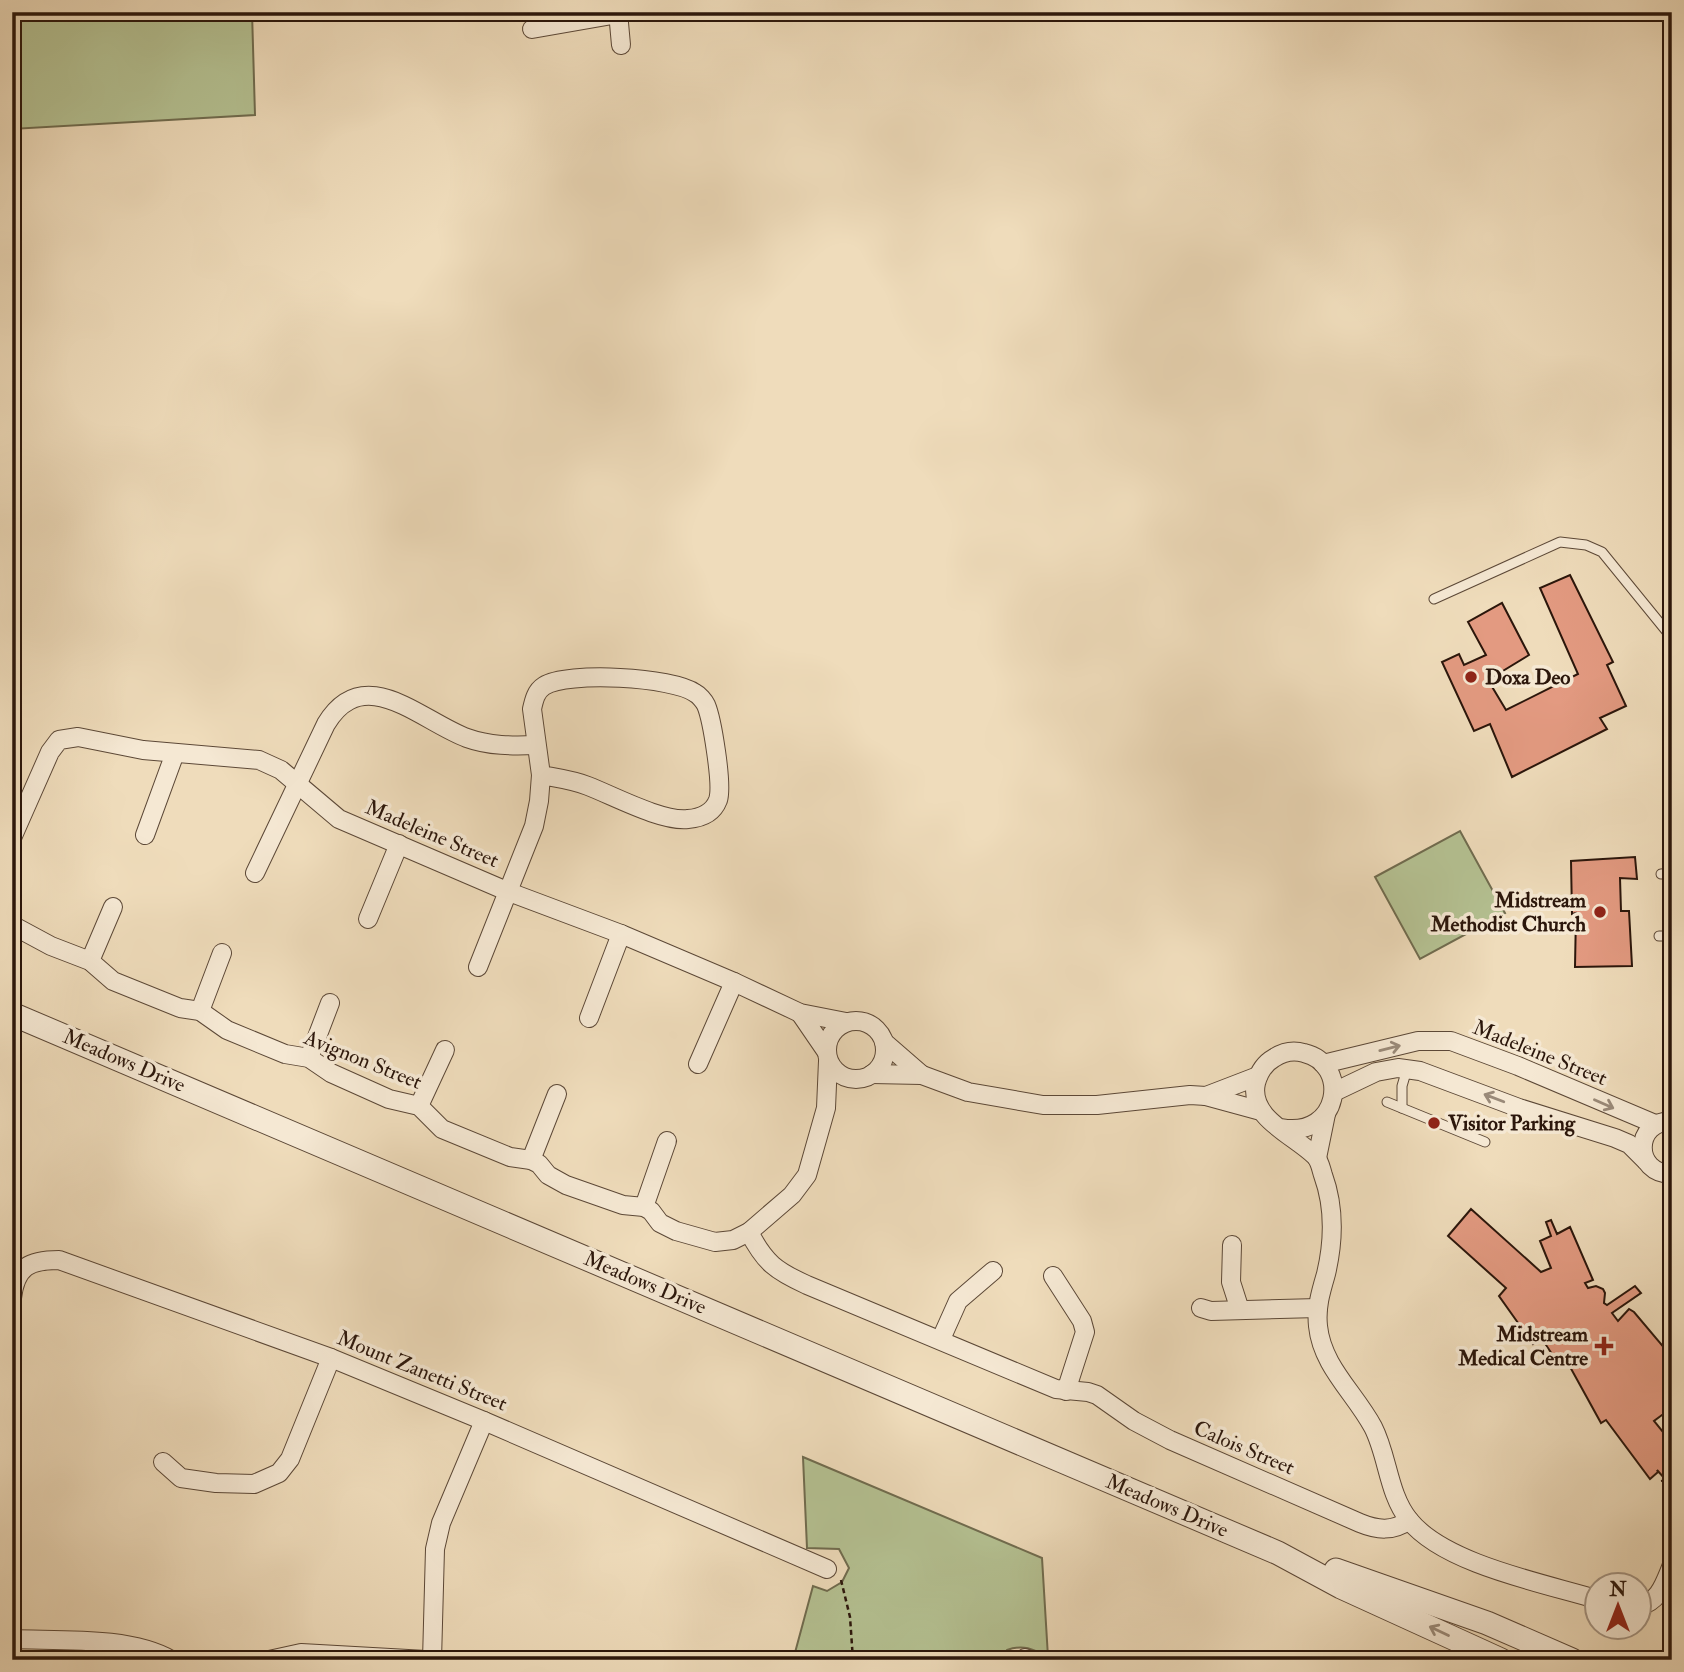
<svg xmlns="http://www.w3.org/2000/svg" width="1684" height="1672" font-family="'IM FELL Double Pica',serif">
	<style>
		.green { fill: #b5c293; stroke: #706c4f; stroke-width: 2 }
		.building { fill: #e39a81; stroke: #2b160b; stroke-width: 2 }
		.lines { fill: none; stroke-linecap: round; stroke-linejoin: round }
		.service-casing { stroke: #5c4837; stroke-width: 11 }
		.minor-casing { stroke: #5c4837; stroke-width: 20 }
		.tertiary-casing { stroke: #5c4837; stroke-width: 25 }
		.path { stroke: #2b160b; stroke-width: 2.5; stroke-dasharray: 5 3.5; stroke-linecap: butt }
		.service { stroke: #f5e8d3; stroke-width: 9 }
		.minor { stroke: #f5e8d3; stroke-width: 18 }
		.tertiary { stroke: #f5e8d3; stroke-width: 23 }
		.oneway { stroke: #9a8a79 }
		.poi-dot { fill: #8f2418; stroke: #f5e8d3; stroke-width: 2.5 }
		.labels { text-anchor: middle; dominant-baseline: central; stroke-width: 7; stroke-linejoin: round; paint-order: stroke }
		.poi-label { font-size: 21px; font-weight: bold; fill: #2b160b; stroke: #f5e8d3; text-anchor: start }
		.street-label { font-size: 21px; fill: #2b160b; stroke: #f5e8d3 }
	</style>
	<rect width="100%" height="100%" fill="#efdcbb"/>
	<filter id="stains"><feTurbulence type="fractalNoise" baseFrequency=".00286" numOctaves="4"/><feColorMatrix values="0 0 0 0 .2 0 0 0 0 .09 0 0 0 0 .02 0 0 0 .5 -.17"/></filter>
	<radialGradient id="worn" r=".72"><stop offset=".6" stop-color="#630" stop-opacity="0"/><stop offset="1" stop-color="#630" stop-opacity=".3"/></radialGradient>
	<!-- green -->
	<g class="green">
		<path d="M 12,12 L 252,12 L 255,115 L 12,129 Z"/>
		<path d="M 1460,831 L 1505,913 L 1420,959 L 1375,877 Z"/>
		<path d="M 803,1457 L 1042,1558 L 1048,1657 C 1033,1649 1023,1644 1007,1650 L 1002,1660 L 793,1660 L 813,1586 L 827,1591 L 842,1582 L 849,1568 L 839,1549 L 807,1548 Z"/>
	</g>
	<!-- building -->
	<g class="building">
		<path d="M 1570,575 L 1613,662 L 1607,665 L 1626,706 L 1600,718 L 1607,729 L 1512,777 L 1490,724 L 1474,731 L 1442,662 L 1459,654 L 1464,665 L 1486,655 L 1468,622 L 1502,603 L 1529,655 L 1488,680 L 1506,710 L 1578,674 L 1540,588 Z"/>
		<path d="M 1635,857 L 1637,879 L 1620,878 L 1621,911 L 1629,911 L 1632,966 L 1575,967 L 1576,913 L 1572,914 L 1571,861 Z"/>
		<path d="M 1471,1209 L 1541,1272 L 1551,1268 L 1540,1241 L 1551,1236 L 1546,1222 L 1551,1220 L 1557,1234 L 1570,1227 L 1593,1280 L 1585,1283 L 1588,1288 L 1596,1286 L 1603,1289 L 1605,1293 L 1604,1303 L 1607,1305 L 1635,1286 L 1641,1293 L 1612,1313 L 1618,1321 L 1629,1309 L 1634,1312 L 1672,1357 L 1672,1419 L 1666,1412 L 1654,1421 L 1672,1443 L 1672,1479 L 1661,1481 L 1666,1480 L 1657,1470 L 1658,1472 L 1650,1479 L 1606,1420 L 1601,1423 L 1569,1365 L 1564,1367 L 1562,1365 L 1568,1360 L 1566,1357 L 1558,1363 L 1544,1342 L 1546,1340 L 1543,1337 L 1533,1344 L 1499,1296 L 1506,1288 L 1448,1236 Z"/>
	</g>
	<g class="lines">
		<defs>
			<g id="service">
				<path d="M 1434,599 L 1560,542 L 1586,545 L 1602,552 L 1672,638"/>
				<path d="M 1661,874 L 1672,873"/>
				<path d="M 1659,936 L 1672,936"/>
				<path d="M 1387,1102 L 1485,1142"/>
				<path d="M 1402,1108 L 1402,1086 L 1407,1069"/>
				<path d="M 1672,1431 L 1672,1432"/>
			</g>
			<g id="minor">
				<path d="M 618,12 L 621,45"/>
				<path d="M 532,29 L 618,14"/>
				<path d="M 145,835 L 175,753"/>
				<path d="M 12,838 L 50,752 L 59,740 L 78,737 L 143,750 L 259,760 L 281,770 L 339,819 L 509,892 L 621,934 L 734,982 L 800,1013 L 846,1022"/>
				<path d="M 255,873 L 326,724 C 364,661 421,721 467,738 C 489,746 513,746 536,745"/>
				<path d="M 368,919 L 399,844"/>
				<path d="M 12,925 L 51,946 L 90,961 L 113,981 L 180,1008 L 200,1011 L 227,1030 L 285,1054 L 309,1058 L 331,1073 L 389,1099 L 419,1106 L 442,1129 L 510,1157 L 531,1160 L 539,1164 L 548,1175 L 566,1185 L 623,1205 L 644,1207 L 651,1211 L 660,1223 L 676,1231 L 715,1242 L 733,1240 L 749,1232 L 792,1195 L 807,1175 L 826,1108 L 828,1061"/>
				<path d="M 90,961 L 113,907"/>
				<path d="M 478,967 L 534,826 L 539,801 L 541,775 L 532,709 C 534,700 536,691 544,686 C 567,671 673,677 695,693 C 699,695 704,701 706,705 C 712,719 723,785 718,800 C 713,813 701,818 688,819 C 662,822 614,796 588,786 C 573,780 557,778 541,775"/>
				<path d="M 200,1011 L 222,953"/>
				<path d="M 800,1013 L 826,1051"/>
				<path d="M 589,1018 L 621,934"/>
				<circle cx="856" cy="1050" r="29"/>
				<path d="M 884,1042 L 922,1075"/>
				<path d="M 309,1058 L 330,1003"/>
				<path d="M 698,1064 L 734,982"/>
				<path d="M 1323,1064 L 1418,1041 L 1451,1041 L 1518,1066 L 1655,1124"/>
				<path d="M 872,1074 L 922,1075 L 968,1092 L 1043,1105 L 1097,1105 L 1190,1095 L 1206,1096 L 1261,1111"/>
				<path d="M 1334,1092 L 1376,1072 L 1398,1068 L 1420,1071 L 1519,1108 L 1615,1138 L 1629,1144 L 1646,1161"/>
				<path d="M 1206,1096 L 1258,1076"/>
				<path d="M 419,1106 L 445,1050"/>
				<path d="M 1672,1121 C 1633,1121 1633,1174 1672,1174"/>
				<path d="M 1281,1128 C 1340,1139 1351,1064 1304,1053 C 1294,1050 1283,1052 1274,1058 C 1265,1063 1259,1072 1256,1083 C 1248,1118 1294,1135 1315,1156 C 1320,1161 1321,1169 1323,1175 C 1335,1208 1334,1240 1326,1274 C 1321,1291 1316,1307 1318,1326 C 1322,1366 1354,1392 1373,1427 C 1388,1456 1388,1494 1409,1520 C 1444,1564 1543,1583 1596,1599"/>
				<path d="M 1317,1158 L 1326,1114"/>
				<path d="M 531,1160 L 557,1094"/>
				<path d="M 644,1207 L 667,1141"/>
				<path d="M 749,1232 C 765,1263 776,1271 807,1285 L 1056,1389 L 1088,1392 L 1097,1395 L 1134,1421 L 1170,1440 L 1360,1523 C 1377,1530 1393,1532 1409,1520"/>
				<path d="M 1232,1245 L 1231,1282 L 1240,1310"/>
				<path d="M 1053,1276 L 1082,1321 L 1085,1332 L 1066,1391"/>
				<path d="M 12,1298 C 16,1266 30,1260 59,1260 L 331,1358 L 484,1421 L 827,1569"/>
				<path d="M 1201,1308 L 1211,1311 L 1318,1308"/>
				<path d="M 941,1339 L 958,1301 L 993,1271"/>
				<path d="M 163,1462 L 181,1478 L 216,1483 L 254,1484 L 279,1473 L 290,1459 L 331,1358"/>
				<path d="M 1638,1607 C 1660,1601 1664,1584 1672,1565"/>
				<path d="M 12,1639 C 59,1641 130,1636 171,1660"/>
				<path d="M 1025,1658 L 1030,1660"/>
				<path d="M 269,1660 L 301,1653 L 426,1660"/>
				<path d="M 432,1660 L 435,1549 L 441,1523 L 484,1421"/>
			</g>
			<g id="tertiary">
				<path d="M 12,1014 L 1278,1553 L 1341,1587 L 1501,1660"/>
				<path d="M 1336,1570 L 1487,1623 L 1572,1660"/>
			</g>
		</defs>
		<!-- service casing -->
		<use href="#service" class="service-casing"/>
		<!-- minor casing -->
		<use href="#minor" class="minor-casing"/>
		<!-- tertiary casing -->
		<use href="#tertiary" class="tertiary-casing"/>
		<!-- path -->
		<path class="path" d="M 841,1580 L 850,1617 L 853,1660"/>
		<!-- service -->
		<use href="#service" class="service"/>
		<!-- minor -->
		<use href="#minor" class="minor"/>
		<!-- tertiary -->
		<use href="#tertiary" class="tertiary"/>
	</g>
	<!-- one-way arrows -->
	<defs><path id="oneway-shaft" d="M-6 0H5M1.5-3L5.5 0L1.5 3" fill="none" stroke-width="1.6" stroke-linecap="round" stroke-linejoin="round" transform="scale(1.75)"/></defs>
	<g class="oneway">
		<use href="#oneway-shaft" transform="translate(1390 1048) rotate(-14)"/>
		<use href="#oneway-shaft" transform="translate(1494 1098) rotate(-159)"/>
		<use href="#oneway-shaft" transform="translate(1604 1104) rotate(24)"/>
		<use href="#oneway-shaft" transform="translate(1439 1631) rotate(-155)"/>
	</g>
	<!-- markers -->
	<g class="poi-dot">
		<circle cx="1471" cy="677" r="7"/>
		<circle cx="1600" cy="912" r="7"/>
		<circle cx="1434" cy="1123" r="7"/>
		<path d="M1600.5 1335.5h7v7h7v7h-7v7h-7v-7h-7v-7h7z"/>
	</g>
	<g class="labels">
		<!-- poi labels -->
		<g class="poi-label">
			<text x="1485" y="677">Doxa Deo</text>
			<text x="1586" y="900" text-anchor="end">Midstream<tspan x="1586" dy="24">Methodist Church</tspan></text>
			<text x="1448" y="1123">Visitor Parking</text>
			<text x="1588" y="1334" text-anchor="end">Midstream<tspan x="1588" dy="24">Medical Centre</tspan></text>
		</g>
		<!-- street labels -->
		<g class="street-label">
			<text transform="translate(432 834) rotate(23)">Madeleine Street</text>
			<text transform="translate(1540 1053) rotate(22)">Madeleine Street</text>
			<text transform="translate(363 1060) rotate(22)">Avignon Street</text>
			<text transform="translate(124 1061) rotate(23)">Meadows Drive</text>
			<text transform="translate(645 1283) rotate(23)">Meadows Drive</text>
			<text transform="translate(422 1371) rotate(22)">Mount Zanetti Street</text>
			<text transform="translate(1244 1448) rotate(23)">Calois Street</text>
			<text transform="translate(1167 1506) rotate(23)">Meadows Drive</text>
		</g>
	</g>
	<!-- margin -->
	<rect width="1684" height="1672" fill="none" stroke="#efdcbb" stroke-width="42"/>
	<rect x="14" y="14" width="1656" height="1644" fill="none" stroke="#2b160b" stroke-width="3.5"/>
	<rect x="21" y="21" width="1642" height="1630" fill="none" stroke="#2b160b" stroke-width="2"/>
	<!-- north arrow -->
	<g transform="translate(1618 1606)"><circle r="33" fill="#f5e8d3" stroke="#a49483" stroke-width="2"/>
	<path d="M0-5L12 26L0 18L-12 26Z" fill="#8f2418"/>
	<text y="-10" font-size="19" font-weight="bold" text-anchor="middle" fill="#2b160b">N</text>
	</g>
	<rect width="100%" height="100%" filter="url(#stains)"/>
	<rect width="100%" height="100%" fill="url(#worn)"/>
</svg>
